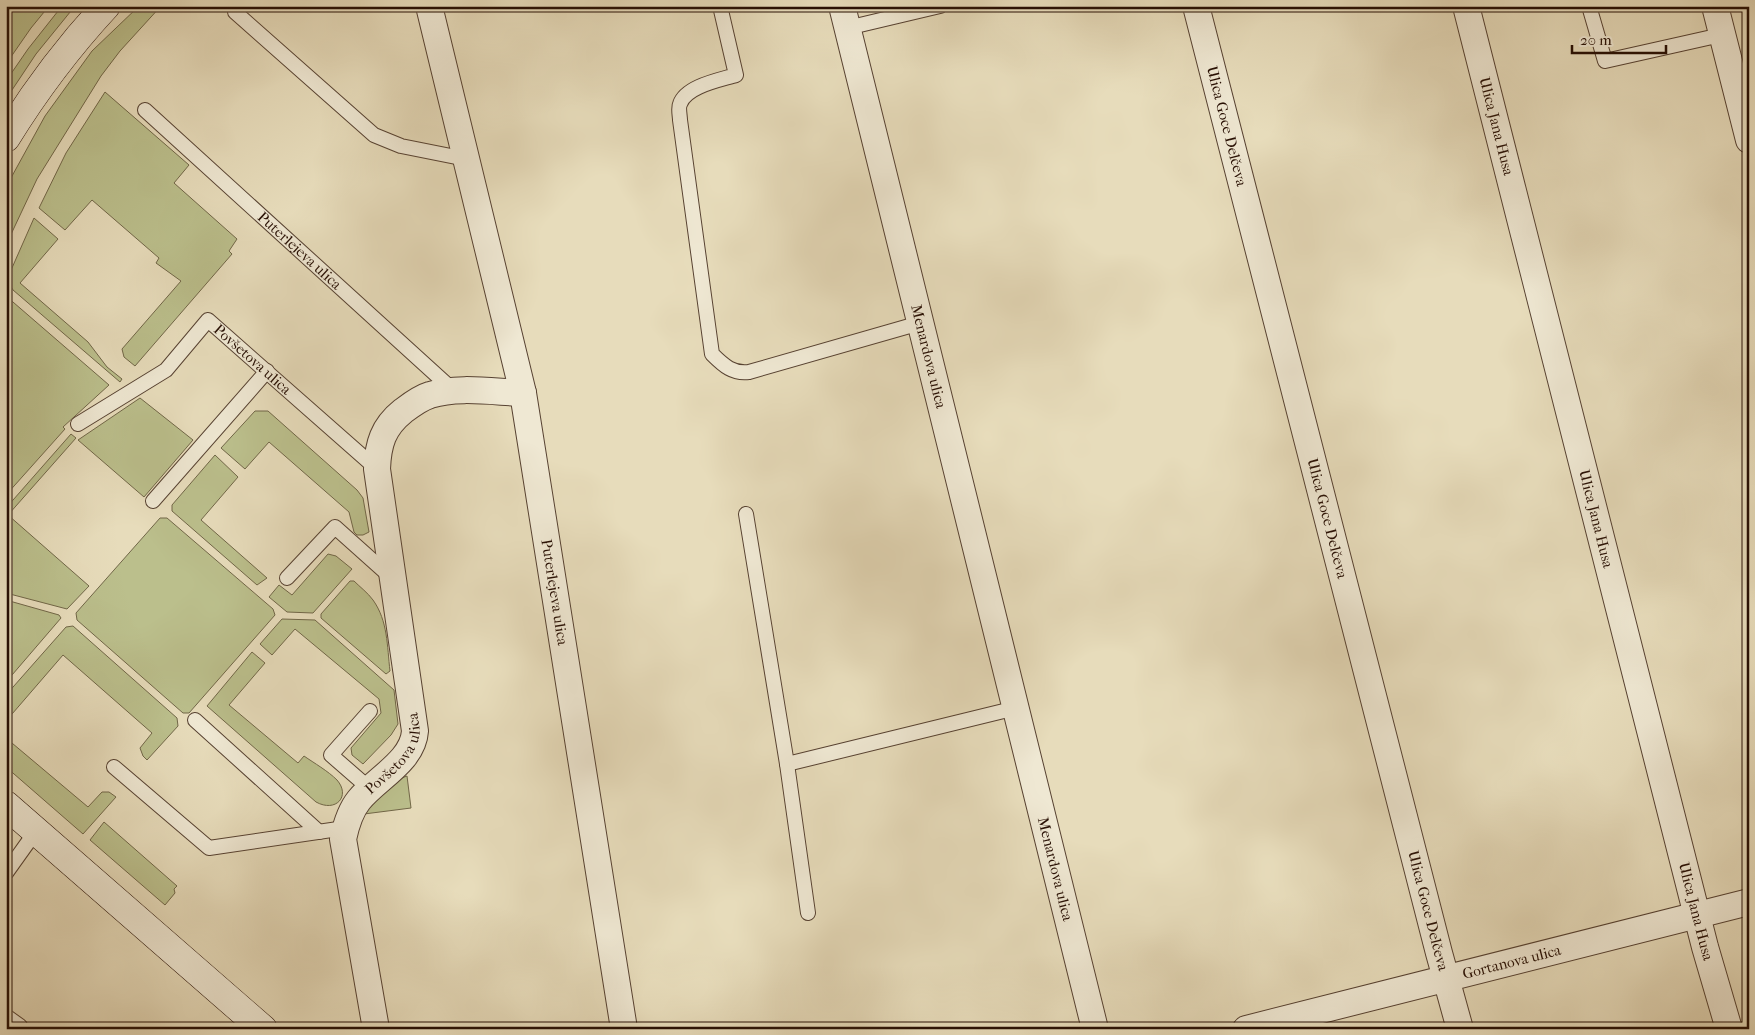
<svg xmlns="http://www.w3.org/2000/svg" width="1755" height="1035" font-family="'IM FELL French Canon',serif">
	<style>
		.green { fill: #bbbf8c; stroke: #716748 }
		.lines { fill: none; stroke-linecap: round; stroke-linejoin: round }
		.lane-casing { stroke: #574232; stroke-width: 16 }
		.street-casing { stroke: #574232; stroke-width: 28 }
		.secondary-casing { stroke: #270f04; stroke-width: 29 }
		.lane { stroke: #efe8d3; stroke-width: 14 }
		.street { stroke: #efe8d3; stroke-width: 26 }
		.secondary { stroke: #efe8d3; stroke-width: 28 }
		.labels { text-anchor: middle; dominant-baseline: central; stroke-width: 4; stroke-linejoin: round; paint-order: stroke }
		.street-label { font-size: 15px; fill: #270f04; stroke: #efe8d3 }
	</style>
	<rect width="100%" height="100%" fill="#e7dcbb"/>
	<filter id="stains"><feTurbulence type="fractalNoise" baseFrequency=".004" numOctaves="4"/><feColorMatrix values="0 0 0 0 .2 0 0 0 0 .09 0 0 0 0 .02 0 0 0 .5 -.17"/></filter>
	<radialGradient id="worn" r=".72"><stop offset=".6" stop-color="#630" stop-opacity="0"/><stop offset="1" stop-color="#630" stop-opacity=".3"/></radialGradient>
	<!-- green -->
	<g class="green">
		<path d="M 6,6 L 49,6 L 31,28 L 6,64 Z"/>
		<path d="M 62,6 L 75,6 L 36,54 L 6,99 L 6,81 L 28,49 Z"/>
		<path d="M 139,6 L 161,6 L 120,51 L 101,76 L 37,179 L 6,245 L 6,187 L 45,116 L 92,51 Z"/>
		<path d="M 105,92 L 189,165 L 174,183 L 237,239 L 229,251 L 232,254 L 135,366 L 124,357 L 122,349 L 181,281 L 156,263 L 159,258 L 92,200 L 65,230 L 39,208 L 66,153 Z"/>
		<path d="M 34,218 L 58,239 L 20,283 L 88,342 L 107,367 L 122,379 L 120,382 L 13,290 L 9,283 L 8,277 Z"/>
		<path d="M 6,296 L 109,385 L 63,427 L 65,429 L 6,495 Z"/>
		<path d="M 140,398 L 193,440 L 144,497 L 78,440 Z"/>
		<path d="M 255,411 L 268,411 L 357,490 L 363,498 L 369,532 L 363,535 L 357,535 L 354,532 L 349,512 L 269,442 L 245,469 L 221,448 Z"/>
		<path d="M 71,434 L 76,438 L 8,515 L 89,586 L 67,609 L 6,593 L 6,508 Z"/>
		<path d="M 215,455 L 238,477 L 201,520 L 267,578 L 257,585 L 172,511 L 172,505 Z"/>
		<path d="M 160,518 L 167,518 L 273,609 L 275,615 L 189,713 L 183,713 L 77,620 L 76,613 Z"/>
		<path d="M 328,554 L 336,556 L 352,569 L 313,613 L 287,612 L 269,597 L 279,585 L 292,595 Z"/>
		<path d="M 350,581 L 354,581 C 360,587 368,593 373,600 C 388,621 387,646 390,671 L 386,674 L 321,618 L 321,614 Z"/>
		<path d="M 6,600 L 59,615 L 61,618 L 6,682 Z"/>
		<path d="M 282,619 L 315,620 L 394,690 L 398,724 L 391,735 L 363,764 L 352,755 L 351,748 L 381,713 L 379,699 L 295,629 L 272,655 L 260,644 Z"/>
		<path d="M 73,626 L 177,718 L 178,726 L 147,760 L 143,756 L 140,748 L 152,733 L 63,655 L 6,721 L 6,695 L 66,627 Z"/>
		<path d="M 252,652 L 265,663 L 229,705 L 298,763 L 304,756 C 314,763 328,771 337,780 C 351,796 336,813 316,802 L 207,706 Z"/>
		<path d="M 6,738 L 88,807 L 102,792 L 109,792 L 116,797 L 83,834 L 6,767 Z"/>
		<path d="M 407,776 L 411,808 L 364,814 L 367,807 L 399,779 Z"/>
		<path d="M 104,822 L 177,886 L 174,889 L 175,893 L 165,905 L 90,840 Z"/>
	</g>
	<g class="lines">
		<defs>
			<g id="lane">
				<path d="M 720,6 L 736,75 C 720,80 686,86 680,104 C 678,108 680,116 680,120 L 712,354 C 724,366 733,374 749,372 L 920,323"/>
				<path d="M 1589,6 L 1605,61 L 1721,35"/>
				<path d="M 235,12 L 374,135 L 401,146 L 466,159"/>
				<path d="M 847,28 L 940,6"/>
				<path id="s1" d="M 145,110 L 454,391"/>
				<path id="s2" d="M 78,424 L 166,370 L 208,320 L 377,469"/>
				<path d="M 153,501 L 267,371"/>
				<path d="M 746,514 L 787,764 L 808,913"/>
				<path d="M 287,578 L 335,527 L 392,578"/>
				<path d="M 370,711 L 331,755 L 370,789"/>
				<path d="M 195,720 L 319,832"/>
				<path d="M 787,764 L 1016,708"/>
				<path d="M 114,767 L 209,848 L 345,828"/>
				<path d="M 6,873 L 36,831"/>
				<path d="M 6,1016 L 20,1026"/>
			</g>
			<g id="street">
				<path id="s3" d="M 429,6 L 523,393 L 624,1029"/>
				<path id="s4" d="M 842,6 L 1095,1029"/>
				<path id="s5" d="M 1196,6 L 1439,953 L 1460,1029"/>
				<path id="s6" d="M 1466,6 L 1705,947 L 1729,1029"/>
				<path d="M 1715,6 L 1749,140"/>
				<path id="s7" d="M 376,1029 L 343,839 C 346,825 350,811 359,800 C 377,778 413,761 415,731 L 377,469 C 378,444 383,427 403,411 C 411,405 420,398 430,395 C 457,386 494,392 523,393"/>
				<path id="s8" d="M 1246,1029 L 1749,902"/>
			</g>
			<g id="secondary">
				<path d="M 6,138 C 35,91 68,47 106,6"/>
				<path d="M 6,805 L 263,1029"/>
			</g>
		</defs>
		<!-- lane casing -->
		<use href="#lane" class="lane-casing"/>
		<!-- street casing -->
		<use href="#street" class="street-casing"/>
		<!-- secondary casing -->
		<use href="#secondary" class="secondary-casing"/>
		<!-- lane -->
		<use href="#lane" class="lane"/>
		<!-- street -->
		<use href="#street" class="street"/>
		<!-- secondary -->
		<use href="#secondary" class="secondary"/>
	</g>
	<g class="labels">
		<!-- street labels -->
		<g class="street-label">
			<text stroke="none"><textPath href="#s6" startOffset="124">Ulica Jana Husa</textPath></text>
			<text stroke="none"><textPath href="#s5" startOffset="124">Ulica Goce Delčeva</textPath></text>
			<text stroke="none"><textPath href="#s1" startOffset="209">Puterlejeva ulica</textPath></text>
			<text stroke="none"><textPath href="#s4" startOffset="361">Menardova ulica</textPath></text>
			<text stroke="none"><textPath href="#s2" startOffset="228">Povšetova ulica</textPath></text>
			<text stroke="none"><textPath href="#s5" startOffset="529">Ulica Goce Delčeva</textPath></text>
			<text stroke="none"><textPath href="#s6" startOffset="529">Ulica Jana Husa</textPath></text>
			<text stroke="none"><textPath href="#s3" startOffset="600">Puterlejeva ulica</textPath></text>
			<text stroke="none"><textPath href="#s7" startOffset="296">Povšetova ulica</textPath></text>
			<text stroke="none"><textPath href="#s4" startOffset="889">Menardova ulica</textPath></text>
			<text stroke="none"><textPath href="#s5" startOffset="934">Ulica Goce Delčeva</textPath></text>
			<text stroke="none"><textPath href="#s6" startOffset="934">Ulica Jana Husa</textPath></text>
			<text stroke="none"><textPath href="#s8" startOffset="274">Gortanova ulica</textPath></text>
		</g>
	</g>
	<!-- margin -->
	<rect width="1755" height="1035" fill="none" stroke="#e7dcbb" stroke-width="25"/>
	<rect x="8" y="8" width="1740" height="1020" fill="none" stroke="#270f04" stroke-width="2.5"/>
	<rect x="12" y="12" width="1730" height="1010" fill="none" stroke="#270f04"/>
	<!-- scale -->
	<path d="M1572 45v8h94v-8" fill="none" stroke="#270f04" stroke-width="2.5"/>
	<text x="1580" y="45" font-size="15" fill="#270f04" stroke="#efe8d3" stroke-width="4" paint-order="stroke">20 m</text>
	<rect width="100%" height="100%" filter="url(#stains)"/>
	<rect width="100%" height="100%" fill="url(#worn)"/>
</svg>
